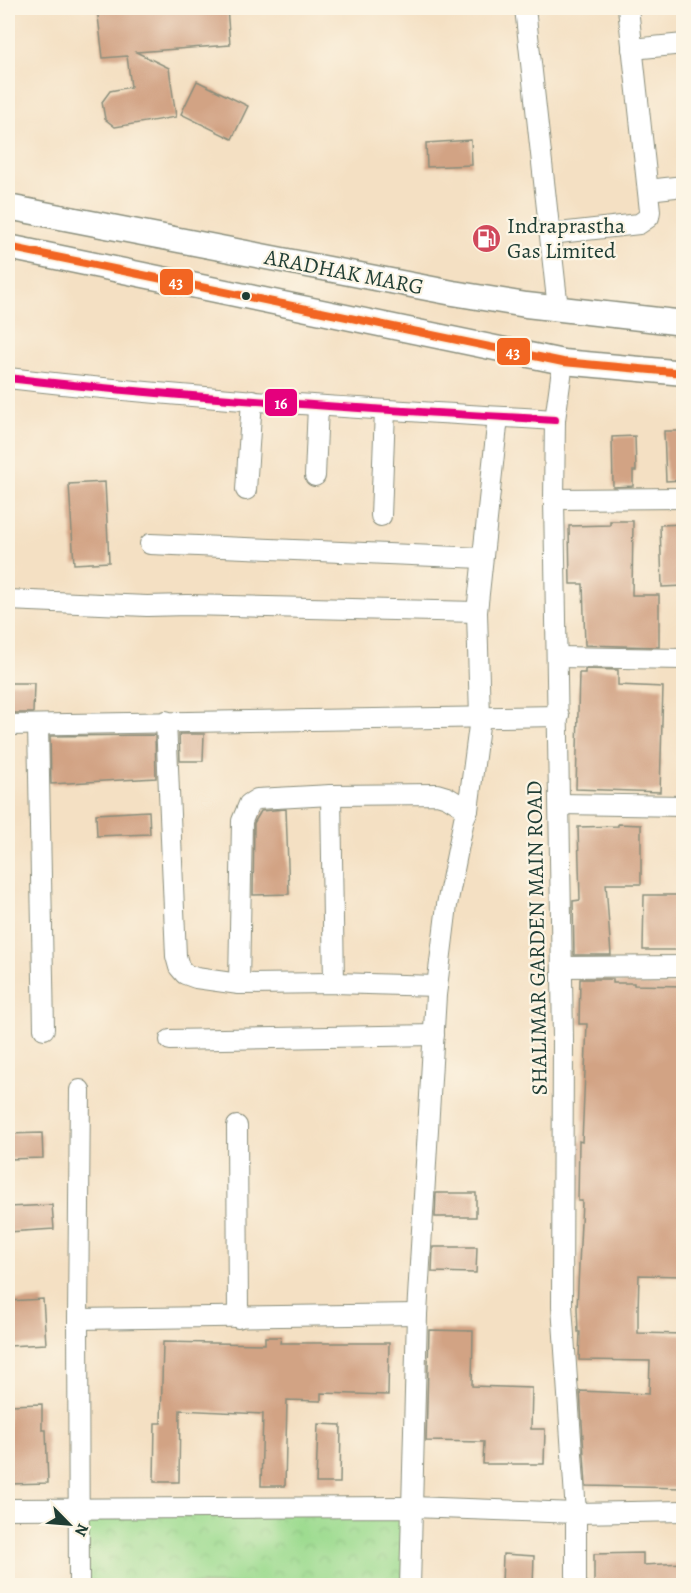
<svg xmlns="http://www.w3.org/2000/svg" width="691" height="1593" font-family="Alegreya,serif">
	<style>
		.park { fill: url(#park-crowns); stroke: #5e8c62; stroke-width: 1.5 }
		.building { fill: #d2a384 }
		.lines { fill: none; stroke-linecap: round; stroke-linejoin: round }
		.minor-casing { stroke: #8a8e7c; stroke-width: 22 }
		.major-casing { stroke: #8a8e7c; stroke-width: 27 }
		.minor { stroke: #fff; stroke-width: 20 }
		.major { stroke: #fff; stroke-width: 24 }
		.bus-1-casing { stroke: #fcf5e5; stroke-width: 12 }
		.bus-2-casing { stroke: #fcf5e5; stroke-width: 12 }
		.bus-1 { stroke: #f26522; stroke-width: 8 }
		.bus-2 { stroke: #e5007d; stroke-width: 8 }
		.bus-dot { fill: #1f3d34; stroke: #fcf5e5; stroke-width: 2 }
		.labels { text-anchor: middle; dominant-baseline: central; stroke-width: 4.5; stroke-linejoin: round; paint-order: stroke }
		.poi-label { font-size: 22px; fill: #1f3d34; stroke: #fcf5e5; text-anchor: start }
		.street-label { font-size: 22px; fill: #1f3d34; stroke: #fcf5e5 }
		.line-badge { stroke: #fcf5e5; stroke-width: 2 }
		.badge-label { font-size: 16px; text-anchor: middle; font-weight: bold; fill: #fff }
	</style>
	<defs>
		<pattern id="park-crowns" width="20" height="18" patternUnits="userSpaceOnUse" patternTransform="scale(1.5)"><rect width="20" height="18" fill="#9ddb90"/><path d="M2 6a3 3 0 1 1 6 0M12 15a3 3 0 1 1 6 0" fill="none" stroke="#87bd7d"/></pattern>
	</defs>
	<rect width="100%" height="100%" fill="#fcf5e5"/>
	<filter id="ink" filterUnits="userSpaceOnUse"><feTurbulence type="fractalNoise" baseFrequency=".0167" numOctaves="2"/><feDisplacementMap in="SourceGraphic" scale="12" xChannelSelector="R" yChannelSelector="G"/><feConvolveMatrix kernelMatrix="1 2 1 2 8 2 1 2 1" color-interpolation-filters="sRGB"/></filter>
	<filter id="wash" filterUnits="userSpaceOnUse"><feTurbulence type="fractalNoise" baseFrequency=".008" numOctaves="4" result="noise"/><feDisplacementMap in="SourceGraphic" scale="24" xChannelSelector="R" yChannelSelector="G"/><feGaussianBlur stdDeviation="1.35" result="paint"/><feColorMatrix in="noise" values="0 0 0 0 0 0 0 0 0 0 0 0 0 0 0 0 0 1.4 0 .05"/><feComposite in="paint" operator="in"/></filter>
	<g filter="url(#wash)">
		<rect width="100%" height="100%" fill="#f4e0c3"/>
		<!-- park -->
		<path class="park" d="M 411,1507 L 410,1585 L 79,1585 L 79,1508 Z"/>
		<g id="blocks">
			<!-- building -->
			<g class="building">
				<path d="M 97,8 L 227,8 L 230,45 L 136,52 L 169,68 L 176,117 L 115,127 L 105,119 L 102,102 L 110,91 L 131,87 L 127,56 L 103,58 Z"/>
				<path d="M 197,81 L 248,106 L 232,139 L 181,114 Z"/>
				<path d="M 471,140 L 472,165 L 427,167 L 426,143 Z"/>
				<path d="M 664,431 L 684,431 L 684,480 L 666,481 Z"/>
				<path d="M 635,436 L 636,471 L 633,471 L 633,486 L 613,487 L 612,437 Z"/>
				<path d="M 105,482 L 109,562 L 74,564 L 69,484 Z"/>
				<path d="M 610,521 L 633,521 L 632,595 L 659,595 L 659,647 L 585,645 L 583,584 L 570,584 L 569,526 L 610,525 Z"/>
				<path d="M 684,524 L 684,586 L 662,587 L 660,525 Z"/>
				<path d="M 585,669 L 618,670 L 618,685 L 663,687 L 660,792 L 576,789 L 579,673 L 585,673 Z"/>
				<path d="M 8,683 L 34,683 L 33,713 L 8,713 Z"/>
				<path d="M 179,734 L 204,734 L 203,761 L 180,761 Z"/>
				<path d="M 155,735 L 156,778 L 51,784 L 50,736 Z"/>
				<path d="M 286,809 L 289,894 L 253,895 L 254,823 L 261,811 Z"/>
				<path d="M 149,811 L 150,834 L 97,836 L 96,814 Z"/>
				<path d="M 618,824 L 641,825 L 641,884 L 606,884 L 611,955 L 574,955 L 573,901 L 580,900 L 578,827 L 618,826 Z"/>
				<path d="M 644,895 L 684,895 L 684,950 L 643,950 Z"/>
				<path d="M 580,979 L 613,979 L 613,983 L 634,983 L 634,985 L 684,986 L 684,1276 L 639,1275 L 638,1311 L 638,1333 L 684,1334 L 684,1488 L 586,1486 L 580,1391 L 649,1394 L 650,1361 L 579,1360 L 580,1332 L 578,1332 L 577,1308 L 582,1201 L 578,1201 L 579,1141 L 582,1142 L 587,1024 L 579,1024 Z"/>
				<path d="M 42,1133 L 43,1158 L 8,1159 L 8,1134 Z"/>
				<path d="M 436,1193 L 476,1193 L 476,1217 L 435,1217 Z"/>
				<path d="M 52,1205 L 54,1229 L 8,1232 L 8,1207 Z"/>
				<path d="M 433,1247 L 477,1247 L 476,1273 L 432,1272 Z"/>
				<path d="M 43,1299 L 46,1344 L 8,1346 L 8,1301 Z"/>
				<path d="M 429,1330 L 473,1331 L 472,1386 L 532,1388 L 531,1429 L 545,1429 L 544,1464 L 483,1464 L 484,1442 L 426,1441 Z"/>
				<path d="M 265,1337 L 281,1337 L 280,1343 L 389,1343 L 388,1395 L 321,1393 L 321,1401 L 287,1400 L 285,1486 L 261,1486 L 263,1414 L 180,1410 L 179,1482 L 154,1482 L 155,1423 L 161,1423 L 163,1342 L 265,1344 Z"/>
				<path d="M 42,1404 L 42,1430 L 46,1430 L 48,1483 L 8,1484 L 8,1405 Z"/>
				<path d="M 318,1424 L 341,1425 L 340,1483 L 316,1483 Z"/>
				<path d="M 643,1553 L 643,1565 L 684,1563 L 684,1586 L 594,1586 L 594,1554 Z"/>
				<path d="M 503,1554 L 534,1556 L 533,1586 L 502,1586 Z"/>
			</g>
		</g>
	</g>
	<g filter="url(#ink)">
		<use href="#blocks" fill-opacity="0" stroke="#8a8e7c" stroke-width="1.5"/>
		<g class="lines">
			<defs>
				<g id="minor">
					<path d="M 525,8 L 558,309"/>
					<path d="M 632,49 L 684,44"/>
					<path d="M 648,190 L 684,186"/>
					<path d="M 550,234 L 639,224 L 649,217 L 650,211 L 628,8"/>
					<path d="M 563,362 L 555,420 L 554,499 L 563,1039 L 562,1306 L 576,1513 L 576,1586"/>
					<path d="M 8,378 C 189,399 372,409 555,420"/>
					<path d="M 315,476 L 318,406"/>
					<path d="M 246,490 L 252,400"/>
					<path d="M 554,499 L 684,498"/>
					<path d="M 381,516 L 385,410"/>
					<path d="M 150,544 L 482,558"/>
					<path d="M 8,600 L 147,606 L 187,605 L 477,612"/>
					<path d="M 557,657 L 684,659"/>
					<path d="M 166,721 L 176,956 L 179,967 L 185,974 L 196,978 L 239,984 L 334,983 L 437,986"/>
					<path d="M 8,725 L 559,716"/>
					<path d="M 38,725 L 44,1029"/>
					<path d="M 331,795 L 334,983"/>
					<path d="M 560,804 L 684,806"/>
					<path d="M 562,967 L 684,966"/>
					<path d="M 239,984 L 242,821 L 249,804 L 257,799 L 331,795 L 437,794 L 447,797 L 468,810"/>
					<path d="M 170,1040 L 434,1035"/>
					<path d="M 237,1126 L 238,1318"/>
					<path d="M 78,1319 L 417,1314"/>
					<path d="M 8,1509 L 411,1507 L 576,1513 L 684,1511"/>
					<path d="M 79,1586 L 78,1319 L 80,1090"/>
					<path d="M 410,1586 L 417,1314 L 436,995 L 447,905 L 464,819 L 468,810 L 480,718 L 477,612 L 498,417"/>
				</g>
				<g id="major">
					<path d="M 8,207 L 453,293 L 526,305 L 684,323"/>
					<path d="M 8,247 L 563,362 L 684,373"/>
				</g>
			</defs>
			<!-- minor casing -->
			<use href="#minor" class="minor-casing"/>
			<!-- major casing -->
			<use href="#major" class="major-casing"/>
			<!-- minor -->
			<use href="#minor" class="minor"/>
			<!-- major -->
			<use href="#major" class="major"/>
			<defs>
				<path id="bus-1" d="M 8,247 L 563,362 L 684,373"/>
				<path id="bus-2" d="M 8,378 C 189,399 372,409 555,420"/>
			</defs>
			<!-- bus-1 casing -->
			<use href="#bus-1" class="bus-1-casing"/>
			<!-- bus-2 casing -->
			<use href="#bus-2" class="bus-2-casing"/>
			<!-- bus-1 -->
			<use href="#bus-1" class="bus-1"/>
			<!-- bus-2 -->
			<use href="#bus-2" class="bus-2"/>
		</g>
	</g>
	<!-- icons -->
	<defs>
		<symbol id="fuel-disc" viewBox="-11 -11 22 22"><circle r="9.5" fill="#d1495b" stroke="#fcf5e5"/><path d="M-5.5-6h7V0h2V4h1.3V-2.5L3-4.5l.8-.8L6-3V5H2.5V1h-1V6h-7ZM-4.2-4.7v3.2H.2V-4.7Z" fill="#fff"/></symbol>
	</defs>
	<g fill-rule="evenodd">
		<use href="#fuel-disc" x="470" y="222" width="33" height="33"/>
	</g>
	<!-- markers -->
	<circle class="bus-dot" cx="246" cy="296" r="5"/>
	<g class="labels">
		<!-- poi labels -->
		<g class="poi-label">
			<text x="507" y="226">Indraprastha<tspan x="507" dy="25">Gas Limited</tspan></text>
		</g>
		<!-- street labels -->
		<g class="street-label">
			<text transform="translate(344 272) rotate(11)">ARADHAK MARG</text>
			<text transform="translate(537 938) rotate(-91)">SHALIMAR GARDEN MAIN ROAD</text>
		</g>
	</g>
	<g class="line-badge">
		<rect x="159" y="268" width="35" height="28" rx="6" fill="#f26522"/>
		<rect x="496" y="337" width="35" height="29" rx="6" fill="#f26522"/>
		<rect x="264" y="388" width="34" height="29" rx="6" fill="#e5007d"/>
	</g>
	<g class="badge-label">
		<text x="176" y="288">43</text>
		<text x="513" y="358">43</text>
		<text x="281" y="409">16</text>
	</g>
	<!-- margin -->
	<rect width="691" height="1593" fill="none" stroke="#fcf5e5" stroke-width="30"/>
	<!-- north arrow -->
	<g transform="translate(69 1524) rotate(115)" stroke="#fcf5e5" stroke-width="4.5" paint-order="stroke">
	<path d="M0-4.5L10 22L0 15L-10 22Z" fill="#1f3d34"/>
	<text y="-9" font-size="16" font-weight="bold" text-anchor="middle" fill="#1f3d34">N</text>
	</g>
</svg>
